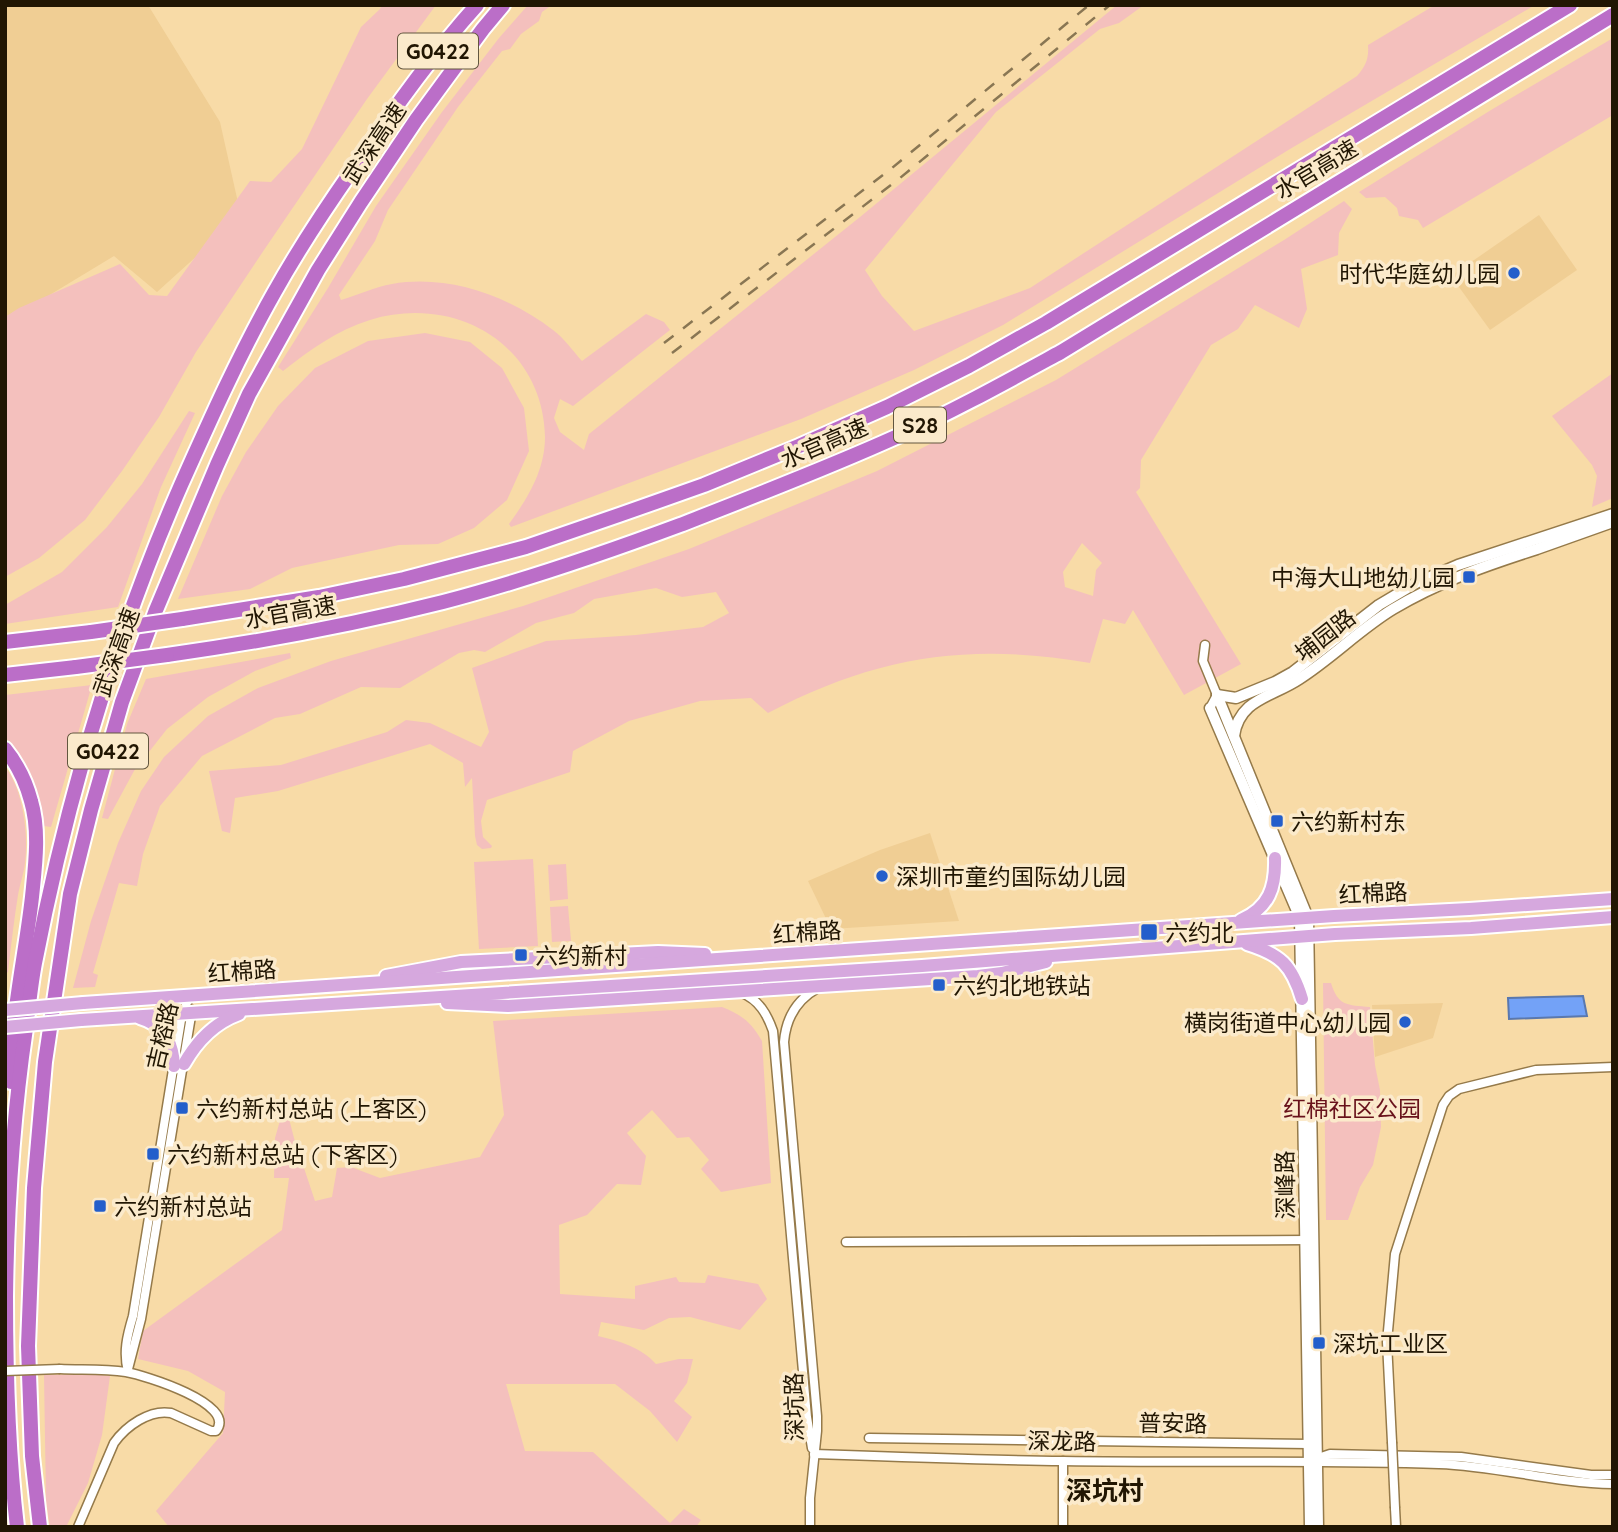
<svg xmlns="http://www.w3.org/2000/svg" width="1618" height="1532" font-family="Quicksand,'Noto Sans SC',sans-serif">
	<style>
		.built { fill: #f0ce94 }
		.green { fill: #f4c0bd; fill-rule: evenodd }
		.water { fill: #73a2f7; stroke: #5a78ae; stroke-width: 2 }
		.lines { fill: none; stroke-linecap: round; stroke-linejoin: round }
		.minor-casing { stroke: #957a4a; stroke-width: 11 }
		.tertiary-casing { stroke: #957a4a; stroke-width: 13 }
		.primary-casing { stroke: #fff; stroke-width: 16 }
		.motorway-casing { stroke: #fff; stroke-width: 18 }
		.minor { stroke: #fff; stroke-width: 8 }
		.tertiary { stroke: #fff; stroke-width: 10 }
		.primary { stroke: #d6a8de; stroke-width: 12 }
		.motorway { stroke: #bb6ec8; stroke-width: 14 }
		.rail { stroke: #897653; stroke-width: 2.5; stroke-dasharray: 12 12; stroke-linecap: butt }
		.minor-bridge-casing { stroke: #957a4a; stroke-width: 11; stroke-linecap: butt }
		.primary-bridge-casing { stroke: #fff; stroke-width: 16; stroke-linecap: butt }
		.motorway-bridge-casing { stroke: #fff; stroke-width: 18; stroke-linecap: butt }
		.minor-bridge { stroke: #fff; stroke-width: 8 }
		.primary-bridge { stroke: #d6a8de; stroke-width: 12 }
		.motorway-bridge { stroke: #bb6ec8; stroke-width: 14 }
		.poi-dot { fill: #235ecb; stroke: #fbeacb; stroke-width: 2.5 }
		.labels { text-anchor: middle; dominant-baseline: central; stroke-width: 7; stroke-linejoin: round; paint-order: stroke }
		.shield { fill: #fbeacb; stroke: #62563f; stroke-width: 2 }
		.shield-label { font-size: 21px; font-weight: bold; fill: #211603 }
		.street-label { font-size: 23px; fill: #211603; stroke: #fbeacb }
		.poi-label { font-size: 23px; fill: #211603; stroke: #fbeacb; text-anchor: start }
		.park-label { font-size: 23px; fill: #68121b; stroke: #fbeacb }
		.quarter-label { font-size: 26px; font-weight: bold; fill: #211603; stroke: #fbeacb }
	</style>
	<rect width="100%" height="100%" fill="#f8dba7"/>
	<!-- built -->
	<g class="built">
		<path d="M 5,5 L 148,5 L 220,122 L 241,216 L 157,292 L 114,256 L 5,322 Z"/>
		<path d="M 1539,215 L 1577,270 L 1490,330 L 1451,276 Z"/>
		<path d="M 930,833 L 959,921 L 831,929 L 808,881 L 880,850 Z"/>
		<path d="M 1443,1003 L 1433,1038 L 1375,1057 L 1372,1005 Z"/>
	</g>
	<!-- green -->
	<g class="green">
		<path d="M 382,5 L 436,5 L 367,99 L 264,250 L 196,352 L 159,417 L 122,471 L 85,520 L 39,558 L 5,577 L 5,317 L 19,308 L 120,264 L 149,295 L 167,296 L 250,181 L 271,182 L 302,149 L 361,27 L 380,9 Z"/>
		<path d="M 528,5 L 552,5 L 542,12 L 539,21 L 521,34 L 510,49 L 502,51 L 458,107 L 388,210 L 375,241 L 339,295 L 341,300 C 358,295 375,287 392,284 C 448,274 509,296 553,330 C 564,338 573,351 582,361 L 646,314 L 664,322 L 670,330 L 573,406 L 560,399 L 554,418 L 560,432 L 584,450 L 589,434 L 860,217 L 1117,5 L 1144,5 L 1119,23 L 1100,29 L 996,112 L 865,270 L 882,296 L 914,331 L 1030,288 L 1357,76 C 1366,66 1369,58 1368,45 L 1435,5 L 1535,5 L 1290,149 L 1003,325 L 914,370 L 801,419 L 511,527 L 509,524 C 528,498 545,470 545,437 C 543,343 454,294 370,320 C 337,330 310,350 283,371 L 278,367 L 328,288 L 376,206 L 442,112 L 499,38 Z"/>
		<path d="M 1613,38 L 1613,115 L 1423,228 L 1418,220 L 1399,216 L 1397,208 L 1385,197 L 1366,198 L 1359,192 L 1491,110 Z"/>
		<path d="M 1344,201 L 1352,209 L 1339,233 L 1338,255 L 1301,269 L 1307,309 L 1299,328 L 1255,305 L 1238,329 L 1211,345 L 1141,460 L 1140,488 L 1136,492 L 1241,664 L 1184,695 L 1133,610 L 1125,624 L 1103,619 L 1090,663 C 969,642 877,656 768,713 L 751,698 L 700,701 L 629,721 L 573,751 L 570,772 L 487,800 L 481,821 L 483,837 L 492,846 L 491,848 L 482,849 L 477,845 L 475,836 L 472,778 L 465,787 L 463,763 L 430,744 L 278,791 L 235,798 L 230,833 L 222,831 L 209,771 L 281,765 L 387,732 L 406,720 L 430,723 L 481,747 L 489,732 L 472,668 L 546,641 L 636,635 L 703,627 L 729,613 L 716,592 L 682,597 L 656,588 L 594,599 L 574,613 L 536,623 L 485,652 L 474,650 L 459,653 L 400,688 L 361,687 L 300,714 L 275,718 L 202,756 L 160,806 L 143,854 L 137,886 L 119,883 L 93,973 L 98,975 L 95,987 L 73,988 L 91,921 L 118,843 L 141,791 L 164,757 L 208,716 L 258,688 L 331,661 L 523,606 L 689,549 L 877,471 L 1056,380 L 1284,240 ZM 1082,543 L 1102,563 L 1096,570 L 1093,596 L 1065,587 L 1063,572 Z"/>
		<path d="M 425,333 L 470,342 L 502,368 L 524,408 L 529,451 L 507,500 L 474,528 L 438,544 L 399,545 L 292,568 L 250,589 L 178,599 L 222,496 L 246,452 L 278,406 L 315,368 L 368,341 Z"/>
		<path d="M 1613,373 L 1613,498 L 1592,507 L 1597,476 L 1592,465 L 1552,416 Z"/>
		<path d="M 189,411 L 195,413 L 161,487 L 118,607 L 5,624 L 5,605 L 62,572 L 107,527 L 142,484 Z"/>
		<path d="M 290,653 L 291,658 L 255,671 L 208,697 L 167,729 L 134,771 L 108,819 L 102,818 L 127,724 L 146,679 Z"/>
		<path d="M 92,685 L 51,827 L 43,826 C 38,790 31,764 5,737 L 5,695 Z"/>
		<path d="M 5,767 C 23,789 29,835 25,863 C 24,873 20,884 18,895 C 14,920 11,946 8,972 L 5,974 Z"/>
		<path d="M 533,859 L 538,946 L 479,949 L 474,862 Z"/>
		<path d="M 566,864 L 568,899 L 550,901 L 548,865 Z"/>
		<path d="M 568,906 L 571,941 L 552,942 L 550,907 Z"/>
		<path d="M 1323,983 L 1331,983 C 1338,1006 1347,1005 1370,1007 L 1375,1065 L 1380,1090 L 1381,1127 L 1373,1165 L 1360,1187 L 1348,1220 L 1326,1220 Z"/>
		<path d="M 722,1007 C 742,1015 751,1022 762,1041 L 771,1183 L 721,1192 L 701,1169 L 709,1160 L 689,1137 L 677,1138 L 652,1110 L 627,1133 L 646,1156 L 641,1185 L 617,1184 L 587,1215 L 559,1225 L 560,1294 L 635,1299 L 635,1286 L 676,1277 L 679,1282 L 705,1283 L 708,1275 L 758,1284 L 767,1299 L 740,1330 L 690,1317 L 669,1318 L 644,1330 L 601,1322 L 598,1336 C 619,1341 641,1347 656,1364 L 679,1359 L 693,1359 L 687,1383 L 674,1401 L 692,1417 L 677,1442 L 650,1411 L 615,1384 L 506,1384 L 525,1451 L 593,1452 L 670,1523 L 684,1509 L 701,1520 L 696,1527 L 169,1527 L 156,1511 L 223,1433 L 225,1392 L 188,1371 L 138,1359 L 143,1331 L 282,1230 L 289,1178 L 274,1178 L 275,1138 L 285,1103 L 294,1138 L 315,1201 L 332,1197 L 337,1168 L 351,1167 L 380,1178 L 480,1157 L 504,1115 L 493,1021 Z"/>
		<path d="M 94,1374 L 110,1376 L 102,1435 L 88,1483 L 66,1527 L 50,1527 L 46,1500 L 44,1375 Z"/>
	</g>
	<!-- water -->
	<path class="water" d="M 1583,996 L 1587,1016 L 1509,1019 L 1508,998 Z"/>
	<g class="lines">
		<defs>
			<g id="minor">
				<path d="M 1205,645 L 1203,661 L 1217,695 L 1210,708"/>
				<path d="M 742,993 C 759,1000 767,1014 773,1031 L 807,1417 L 812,1448"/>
				<path d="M 846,1242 L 1309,1240"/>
				<path d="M 60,1369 C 82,1370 104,1369 126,1372 C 144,1375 238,1404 216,1431 L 211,1431 L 171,1413 C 150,1409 126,1426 114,1443 L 78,1527"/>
				<path d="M 128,1369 L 141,1319 L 192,1010"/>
				<path d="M 128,1372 C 123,1352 127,1336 133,1316 L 182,1014 L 190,996"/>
				<path d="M 869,1438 L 1309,1444"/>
				<path d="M 1392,1442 L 1387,1342 L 1395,1254 L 1443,1105 L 1449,1096 L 1459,1089 L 1536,1070 L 1613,1067"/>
				<path d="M 814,1454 C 897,1457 980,1460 1063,1461 C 1188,1463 1314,1460 1439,1464 C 1497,1466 1554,1483 1613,1484"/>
				<path d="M 1315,1459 L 1330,1454 L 1461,1457 L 1591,1475 L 1613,1475"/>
				<path d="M 1063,1461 L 1063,1527"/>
				<path d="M 1395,1508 L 1396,1527"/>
				<path d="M 810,1527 L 810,1498 L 817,1431 L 817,1416 L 784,1042 C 786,1018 796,1000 818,988"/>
			</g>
			<g id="tertiary">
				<path d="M 1217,695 L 1308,918 L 1318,1527"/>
				<path d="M 1217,695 L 1236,698 L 1275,682 L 1293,672 L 1379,605 L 1416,583 L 1458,565 L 1613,514"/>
				<path d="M 1210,708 L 1300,918 L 1310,1527"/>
				<path d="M 1234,736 C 1239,699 1272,697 1299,679 C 1332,658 1360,629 1393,609 C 1438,582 1487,565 1537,549 C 1562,540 1587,531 1613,522"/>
			</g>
			<g id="primary">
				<path d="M 1241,920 C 1269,908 1276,887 1275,858"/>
				<path d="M 1247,944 C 1280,954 1292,965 1302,999"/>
				<path d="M 386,976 L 461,962 L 658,952 L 705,954"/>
				<path d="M 83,1003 L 1334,916 L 1469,909 L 1613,899"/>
				<path d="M 447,1003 L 508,1006 L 978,976 L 1002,973 L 1046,962"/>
				<path d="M 140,1018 C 164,1025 173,1042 174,1066"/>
				<path d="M 81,1020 L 922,966 L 1335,934 L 1471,928 L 1613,917"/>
				<path d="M 184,1064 C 197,1041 214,1023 239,1014"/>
			</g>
			<g id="motorway">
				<path d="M 182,619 L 319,597 L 404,579 L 526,547 L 619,515 L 704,485 L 799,446 L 887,407 L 969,366 L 1046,323 L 1570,5"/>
				<path d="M 5,642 L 91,632"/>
				<path d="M 167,655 C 260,642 352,625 443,602 C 523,581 602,554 680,525 C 752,497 825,469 896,437 C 952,412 1006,382 1061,352 L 1613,15"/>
				<path d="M 5,675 L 76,667"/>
				<path d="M 5,749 C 18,765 26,782 31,801 C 40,831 35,867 32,897 C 25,959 10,1020 11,1082"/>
				<path d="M 17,1527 C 8,1450 6,1374 6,1297 C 7,1207 13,1117 26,1028 C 29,1006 31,984 35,963 C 67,798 114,639 181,485 C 210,420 239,355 274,293 C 298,250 325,209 353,169 C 391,112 431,56 477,5"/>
				<path d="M 40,1527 L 32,1456 L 28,1346 L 34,1188 L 45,1062 L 70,894 L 91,810 L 122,702 L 156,610 L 217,465 L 249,394 L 318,270 L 361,202 L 416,120 L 483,29 L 503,5"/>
			</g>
		</defs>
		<!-- minor casing -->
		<use href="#minor" class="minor-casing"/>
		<!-- tertiary casing -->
		<use href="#tertiary" class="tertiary-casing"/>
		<!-- primary casing -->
		<use href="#primary" class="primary-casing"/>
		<!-- motorway casing -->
		<use href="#motorway" class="motorway-casing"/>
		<!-- minor -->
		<use href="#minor" class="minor"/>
		<!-- tertiary -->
		<use href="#tertiary" class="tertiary"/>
		<!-- primary -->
		<use href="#primary" class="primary"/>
		<!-- motorway -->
		<use href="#motorway" class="motorway"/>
		<!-- rail -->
		<g class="rail">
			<path d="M 664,343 L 892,168 L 1089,5"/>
			<path d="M 672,353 L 900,178 L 1110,5"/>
		</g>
		<defs>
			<g id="minor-bridge">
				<path d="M 5,1371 L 60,1369"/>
				<path d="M 1392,1442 L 1395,1508"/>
			</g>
			<g id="primary-bridge">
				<path d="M 5,1010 L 83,1003"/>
				<path d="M 5,1027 L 81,1020"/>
			</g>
			<g id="motorway-bridge">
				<path d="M 91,632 L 182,619"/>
				<path d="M 76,667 L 167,655"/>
			</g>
		</defs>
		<!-- minor-bridge casing -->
		<use href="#minor-bridge" class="minor-bridge-casing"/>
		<!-- primary-bridge casing -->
		<use href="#primary-bridge" class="primary-bridge-casing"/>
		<!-- motorway-bridge casing -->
		<use href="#motorway-bridge" class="motorway-bridge-casing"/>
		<!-- minor-bridge -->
		<use href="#minor-bridge" class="minor-bridge"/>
		<!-- primary-bridge -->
		<use href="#primary-bridge" class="primary-bridge"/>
		<!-- motorway-bridge -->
		<use href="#motorway-bridge" class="motorway-bridge"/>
	</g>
	<!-- markers -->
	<g class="poi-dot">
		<circle cx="1514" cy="273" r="7"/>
		<rect x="1462" y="570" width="14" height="14" rx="3.5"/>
		<rect x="1270" y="814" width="14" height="14" rx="3.5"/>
		<circle cx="882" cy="876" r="7"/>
		<rect x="1140" y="923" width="18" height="18" rx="3.5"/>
		<rect x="514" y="948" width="14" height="14" rx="3.5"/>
		<rect x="932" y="978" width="14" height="14" rx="3.5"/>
		<circle cx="1405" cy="1022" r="7"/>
		<rect x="175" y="1101" width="14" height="14" rx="3.5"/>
		<rect x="146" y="1147" width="14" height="14" rx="3.5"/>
		<rect x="93" y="1199" width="14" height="14" rx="3.5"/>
		<rect x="1312" y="1336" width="14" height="14" rx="3.5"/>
	</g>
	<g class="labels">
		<!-- shield labels -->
		<g class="shield">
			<rect x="398" y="33.5" width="80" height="35" rx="5"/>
			<rect x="894" y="407.5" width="52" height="35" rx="5"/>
			<rect x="68" y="733.5" width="80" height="35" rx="5"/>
		</g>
		<g class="shield-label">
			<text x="438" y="51">G0422</text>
			<text x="920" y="425">S28</text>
			<text x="108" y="751">G0422</text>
		</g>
		<!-- street labels -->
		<g class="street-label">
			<text transform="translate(374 143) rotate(-56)">武深高速</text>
			<text transform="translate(1316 169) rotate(-31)">水官高速</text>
			<text transform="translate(824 443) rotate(-23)">水官高速</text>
			<text transform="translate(290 612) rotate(-10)">水官高速</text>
			<text transform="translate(1325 635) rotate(-38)">埔园路</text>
			<text transform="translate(116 652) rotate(-70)">武深高速</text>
			<text transform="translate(1373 893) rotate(-3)">红棉路</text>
			<text transform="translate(807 932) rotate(-4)">红棉路</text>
			<text transform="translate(242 971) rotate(-4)">红棉路</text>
			<text transform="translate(162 1036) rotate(-77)">吉榕路</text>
			<text transform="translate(1285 1185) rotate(-91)">深峰路</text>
			<text transform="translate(794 1407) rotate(-91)">深坑路</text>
			<text transform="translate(1173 1423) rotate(1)">普安路</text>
			<text transform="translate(1062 1441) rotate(1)">深龙路</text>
		</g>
		<!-- poi labels -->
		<g class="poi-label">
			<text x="1500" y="273" text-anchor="end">时代华庭幼儿园</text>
			<text x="1455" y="577" text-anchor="end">中海大山地幼儿园</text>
			<text x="1291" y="821">六约新村东</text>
			<text x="896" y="876">深圳市童约国际幼儿园</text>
			<text x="1165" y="932">六约北</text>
			<text x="535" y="955">六约新村</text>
			<text x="953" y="985">六约北地铁站</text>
			<text x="1391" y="1022" text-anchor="end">横岗街道中心幼儿园</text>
			<text x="196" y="1108">六约新村总站 (上客区)</text>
			<text x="167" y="1154">六约新村总站 (下客区)</text>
			<text x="114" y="1206">六约新村总站</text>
			<text x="1333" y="1343">深坑工业区</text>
		</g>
		<!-- park labels -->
		<g class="park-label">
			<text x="1352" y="1108">红棉社区公园</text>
		</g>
		<!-- quarter labels -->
		<g class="quarter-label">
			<text x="1105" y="1490">深坑村</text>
		</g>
	</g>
	<!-- border -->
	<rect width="1618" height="1532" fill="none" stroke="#211603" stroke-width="14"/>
</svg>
